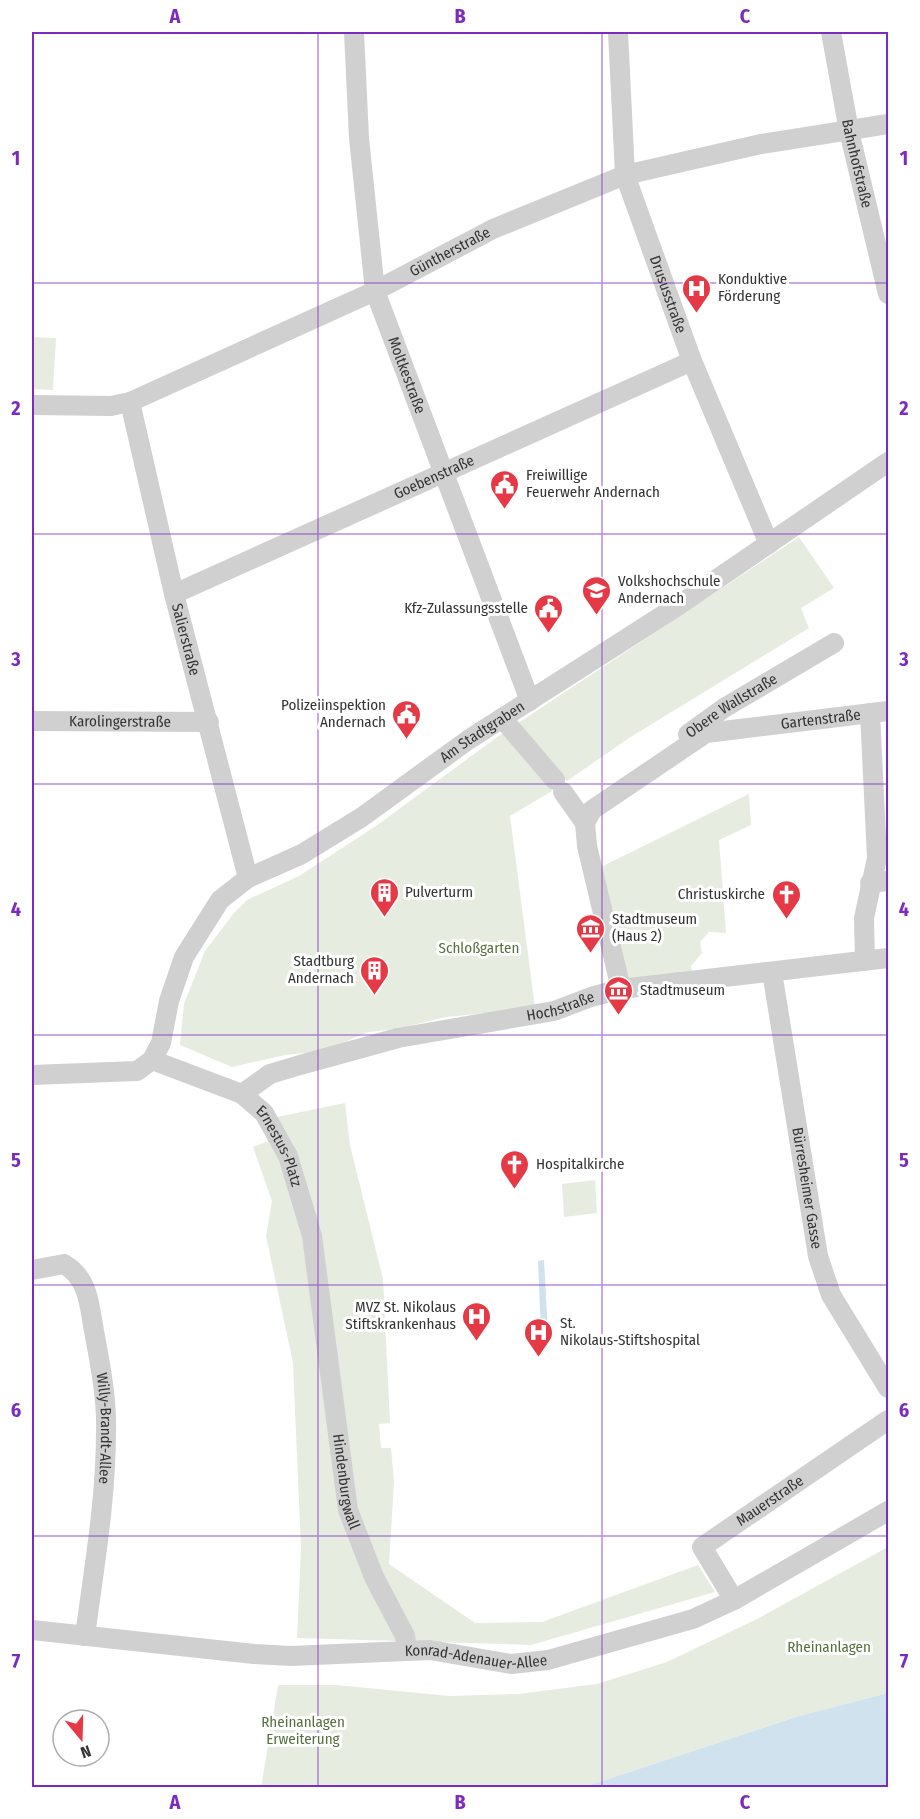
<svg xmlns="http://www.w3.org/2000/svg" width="920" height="1819" font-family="'Fira Sans Condensed',sans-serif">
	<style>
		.green { fill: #e6ecdf }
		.water { fill: #cfe2ee }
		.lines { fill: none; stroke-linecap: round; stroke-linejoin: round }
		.minor { stroke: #d0d0d0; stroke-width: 20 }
		.grid { fill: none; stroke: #7b2cbf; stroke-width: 1.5; stroke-opacity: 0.55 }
		.labels { text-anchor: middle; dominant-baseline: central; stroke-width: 6; stroke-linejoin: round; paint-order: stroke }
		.street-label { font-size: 15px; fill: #333; stroke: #fff }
		.poi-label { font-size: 15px; fill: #333; stroke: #fff; text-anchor: start }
		.park-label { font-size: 15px; fill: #56703f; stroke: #fff }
		.neatline { fill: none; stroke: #7b2cbf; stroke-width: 2 }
		.grid-label { font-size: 20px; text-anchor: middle; font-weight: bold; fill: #7b2cbf }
	</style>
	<rect width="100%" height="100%" fill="#fff"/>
	<!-- green -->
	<g class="green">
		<path d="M 32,337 L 56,338 L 53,390 L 32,389 Z"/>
		<path d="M 799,537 L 834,588 L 801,608 L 809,628 L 629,738 L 567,781 L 563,778 L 551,787 L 552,791 L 510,816 L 535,1008 L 446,1017 L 396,1029 L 368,1032 L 324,1051 L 285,1055 L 232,1067 L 180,1045 L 184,1004 L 205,951 L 234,913 L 247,900 L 299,876 L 376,826 L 500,735 Z"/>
		<path d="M 749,794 L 751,825 L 719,840 L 726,933 L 709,932 L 700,942 L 702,953 L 691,966 L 693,976 L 628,982 L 601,867 Z"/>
		<path d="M 345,1103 L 350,1145 L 383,1279 L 390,1423 L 379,1424 L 381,1448 L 391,1448 L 394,1482 L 389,1564 L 475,1623 L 542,1622 L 698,1565 L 715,1592 L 531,1645 L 297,1638 L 301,1549 L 293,1363 L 266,1236 L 272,1201 L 253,1147 L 282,1136 L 272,1118 Z"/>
		<path d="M 595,1180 L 597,1213 L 564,1217 L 562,1184 Z"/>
		<path d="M 888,1547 L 888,1693 L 799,1716 L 584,1787 L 261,1788 L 278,1685 L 336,1685 L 450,1696 L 518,1694 L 597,1684 L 667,1662 L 759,1618 Z"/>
	</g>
	<!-- water -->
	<g class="water">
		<path d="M 544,1260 L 548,1333 L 541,1333 L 538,1261 Z"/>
		<path d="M 888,1693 L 888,1787 L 584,1787 L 799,1716 Z"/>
	</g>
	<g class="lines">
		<!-- minor -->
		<g class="minor">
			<path id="s1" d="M 354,32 L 359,138 L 375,291 L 530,701"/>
			<path id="s2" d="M 618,32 L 625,175 L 692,361 L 769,544"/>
			<path id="s3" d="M 831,32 L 849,131 L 888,294"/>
			<path id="s4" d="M 130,402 L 174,594 L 248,878"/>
			<path id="s5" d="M 32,405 L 111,406 L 130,402 L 375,291 L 493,229 L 625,175 L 761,144 L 888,124"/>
			<path id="s6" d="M 174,594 L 692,361"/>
			<path d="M 502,718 L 555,780"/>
			<path id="s7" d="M 32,721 L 209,722"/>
			<path id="s8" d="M 688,734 L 724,708 L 834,643"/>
			<path d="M 563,792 L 585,823"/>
			<path d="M 870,883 L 888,881"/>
			<path d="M 865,961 L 864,918 L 877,858 L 870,713"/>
			<path id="s9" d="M 772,972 L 818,1256 L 831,1295 L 888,1388"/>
			<path id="s10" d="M 621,989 L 587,846 L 585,823 L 592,810 L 706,733 L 888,711"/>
			<path id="s11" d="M 152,1060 L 242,1094 L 264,1113 L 288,1156 L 312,1236 L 348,1510 L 374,1577 L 405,1636 L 407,1650"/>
			<path id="s12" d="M 32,1075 L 137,1071 L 152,1060 L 161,1043 L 169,1001 L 184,957 L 220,900 L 248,878 L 302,854 L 362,817 L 468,740 L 679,605 L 888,462"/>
			<path id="s13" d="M 242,1094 L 270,1074 L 300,1065 L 398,1038 L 554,1011 L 591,997 L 621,989 L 888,958"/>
			<path id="s14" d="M 32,1270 L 64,1264 C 89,1279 89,1304 94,1331 C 100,1363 107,1399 106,1431 C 106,1500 94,1568 85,1636"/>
			<path id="s15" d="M 734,1600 L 702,1547 L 888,1420"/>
			<path id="s16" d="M 32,1630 L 254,1654 L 291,1656 L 430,1650 L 511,1664 L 548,1660 L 693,1619 L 734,1600 L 888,1511"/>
		</g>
	</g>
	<!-- grid -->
	<path class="grid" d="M 318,32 L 318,1788M 602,32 L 602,1788M 32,283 L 888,283M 32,534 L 888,534M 32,784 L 888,784M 32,1035 L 888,1035M 32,1285 L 888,1285M 32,1536 L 888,1536"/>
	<!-- icons -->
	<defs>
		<symbol id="hospital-pin" viewBox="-11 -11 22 30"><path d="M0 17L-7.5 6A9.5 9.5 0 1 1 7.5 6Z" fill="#e63946" stroke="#fff"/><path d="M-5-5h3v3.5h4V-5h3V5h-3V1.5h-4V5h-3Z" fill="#fff"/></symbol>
		<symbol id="civic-pin" viewBox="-11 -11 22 30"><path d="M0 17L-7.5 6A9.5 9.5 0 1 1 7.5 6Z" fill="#e63946" stroke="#fff"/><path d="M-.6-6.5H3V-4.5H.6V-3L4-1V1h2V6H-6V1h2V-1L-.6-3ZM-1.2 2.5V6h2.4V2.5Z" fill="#fff"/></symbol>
		<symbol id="university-pin" viewBox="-11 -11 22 30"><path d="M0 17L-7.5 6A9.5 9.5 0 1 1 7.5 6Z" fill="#e63946" stroke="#fff"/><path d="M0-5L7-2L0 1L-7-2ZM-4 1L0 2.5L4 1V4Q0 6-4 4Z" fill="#fff"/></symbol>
		<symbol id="building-pin" viewBox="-11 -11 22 30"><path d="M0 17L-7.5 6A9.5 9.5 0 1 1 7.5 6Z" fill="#e63946" stroke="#fff"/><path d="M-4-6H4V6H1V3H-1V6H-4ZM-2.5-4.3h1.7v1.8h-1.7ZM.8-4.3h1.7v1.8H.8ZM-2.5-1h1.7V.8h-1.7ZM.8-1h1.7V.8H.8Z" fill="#fff"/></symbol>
		<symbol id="church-pin" viewBox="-11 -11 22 30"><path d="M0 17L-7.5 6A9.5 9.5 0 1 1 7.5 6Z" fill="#e63946" stroke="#fff"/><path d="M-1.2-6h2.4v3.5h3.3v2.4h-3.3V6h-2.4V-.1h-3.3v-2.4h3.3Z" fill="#fff"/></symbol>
		<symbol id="museum-pin" viewBox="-11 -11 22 30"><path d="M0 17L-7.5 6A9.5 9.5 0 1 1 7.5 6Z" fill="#e63946" stroke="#fff"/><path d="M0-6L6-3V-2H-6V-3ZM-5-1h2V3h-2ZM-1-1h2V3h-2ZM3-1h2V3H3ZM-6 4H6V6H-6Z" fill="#fff"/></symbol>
	</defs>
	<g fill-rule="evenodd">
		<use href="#hospital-pin" x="680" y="272" width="33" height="45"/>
		<use href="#civic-pin" x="488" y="468" width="33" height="45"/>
		<use href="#university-pin" x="580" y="574" width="33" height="45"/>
		<use href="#civic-pin" x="532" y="592" width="33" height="45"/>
		<use href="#civic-pin" x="390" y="698" width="33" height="45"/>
		<use href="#building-pin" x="368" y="876" width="33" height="45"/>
		<use href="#church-pin" x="770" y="878" width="33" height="45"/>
		<use href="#museum-pin" x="574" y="912" width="33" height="45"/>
		<use href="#building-pin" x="358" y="954" width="33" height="45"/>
		<use href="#museum-pin" x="602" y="974" width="33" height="45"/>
		<use href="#church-pin" x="498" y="1148" width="33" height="45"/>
		<use href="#hospital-pin" x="460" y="1300" width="33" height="45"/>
		<use href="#hospital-pin" x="522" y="1316" width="33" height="45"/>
	</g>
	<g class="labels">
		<!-- street labels -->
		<g class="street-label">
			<text stroke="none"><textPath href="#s3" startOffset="134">Bahnhofstraße</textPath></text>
			<text stroke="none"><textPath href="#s5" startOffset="452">Güntherstraße</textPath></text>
			<text stroke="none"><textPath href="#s2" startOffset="270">Drususstraße</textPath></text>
			<text stroke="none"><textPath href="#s1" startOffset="350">Moltkestraße</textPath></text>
			<text stroke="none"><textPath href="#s6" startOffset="285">Goebenstraße</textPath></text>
			<text stroke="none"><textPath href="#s4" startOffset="244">Salierstraße</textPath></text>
			<text stroke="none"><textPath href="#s8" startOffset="52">Obere Wallstraße</textPath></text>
			<text stroke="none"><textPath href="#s10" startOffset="438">Gartenstraße</textPath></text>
			<text stroke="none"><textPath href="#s7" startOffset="88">Karolingerstraße</textPath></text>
			<text stroke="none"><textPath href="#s12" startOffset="612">Am Stadtgraben</textPath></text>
			<text stroke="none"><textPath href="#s13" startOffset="333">Hochstraße</textPath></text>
			<text stroke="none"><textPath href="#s11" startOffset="162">Ernestus-Platz</textPath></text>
			<text stroke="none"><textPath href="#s9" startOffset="219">Bürresheimer Gasse</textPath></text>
			<text stroke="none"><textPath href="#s14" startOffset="207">Willy-Brandt-Allee</textPath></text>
			<text stroke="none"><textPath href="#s11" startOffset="506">Hindenburgwall</textPath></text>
			<text stroke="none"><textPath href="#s15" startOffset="144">Mauerstraße</textPath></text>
			<text stroke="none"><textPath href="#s16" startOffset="446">Konrad-Adenauer-Allee</textPath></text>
		</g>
		<!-- poi labels -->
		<g class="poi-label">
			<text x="718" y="279">Konduktive<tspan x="718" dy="17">Förderung</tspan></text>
			<text x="526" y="475">Freiwillige<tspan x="526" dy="17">Feuerwehr Andernach</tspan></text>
			<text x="618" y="581">Volkshochschule<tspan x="618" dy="17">Andernach</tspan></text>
			<text x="528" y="608" text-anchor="end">Kfz-Zulassungsstelle</text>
			<text x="386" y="705" text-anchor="end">Polizeiinspektion<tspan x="386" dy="17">Andernach</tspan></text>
			<text x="405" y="892">Pulverturm</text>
			<text x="765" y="894" text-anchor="end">Christuskirche</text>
			<text x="612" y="919">Stadtmuseum<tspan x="612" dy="17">(Haus 2)</tspan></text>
			<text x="354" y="961" text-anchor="end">Stadtburg<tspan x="354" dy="17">Andernach</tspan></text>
			<text x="640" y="990">Stadtmuseum</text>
			<text x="536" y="1164">Hospitalkirche</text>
			<text x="456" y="1307" text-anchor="end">MVZ St. Nikolaus<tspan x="456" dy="17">Stiftskrankenhaus</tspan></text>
			<text x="560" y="1323">St.<tspan x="560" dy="17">Nikolaus-Stiftshospital</tspan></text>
		</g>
		<!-- park labels -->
		<g class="park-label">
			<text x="479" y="948">Schloßgarten</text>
			<text x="829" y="1647">Rheinanlagen</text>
			<text x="303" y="1722">Rheinanlagen<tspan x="303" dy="17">Erweiterung</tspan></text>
		</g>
	</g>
	<!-- border -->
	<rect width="920" height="1819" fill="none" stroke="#ffffff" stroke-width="66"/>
	<!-- north arrow -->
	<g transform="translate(81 1738) rotate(161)"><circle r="28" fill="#ffffff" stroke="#adadad" stroke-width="1.5"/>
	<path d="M0-4.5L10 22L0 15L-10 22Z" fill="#e63946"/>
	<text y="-9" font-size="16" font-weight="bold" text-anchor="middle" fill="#333333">N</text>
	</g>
	<rect x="33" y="33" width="854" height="1753" class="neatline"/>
	<g class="grid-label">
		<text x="175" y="23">A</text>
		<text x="460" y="23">B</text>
		<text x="745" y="23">C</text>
		<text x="16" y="165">1</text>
		<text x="904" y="165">1</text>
		<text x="16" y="415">2</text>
		<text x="904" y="415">2</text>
		<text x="16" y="666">3</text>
		<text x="904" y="666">3</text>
		<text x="16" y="916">4</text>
		<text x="904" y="916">4</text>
		<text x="16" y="1167">5</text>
		<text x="904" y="1167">5</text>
		<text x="16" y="1417">6</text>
		<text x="904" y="1417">6</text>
		<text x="16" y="1668">7</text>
		<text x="904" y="1668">7</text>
		<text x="175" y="1809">A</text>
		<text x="460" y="1809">B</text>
		<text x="745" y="1809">C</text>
	</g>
</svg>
